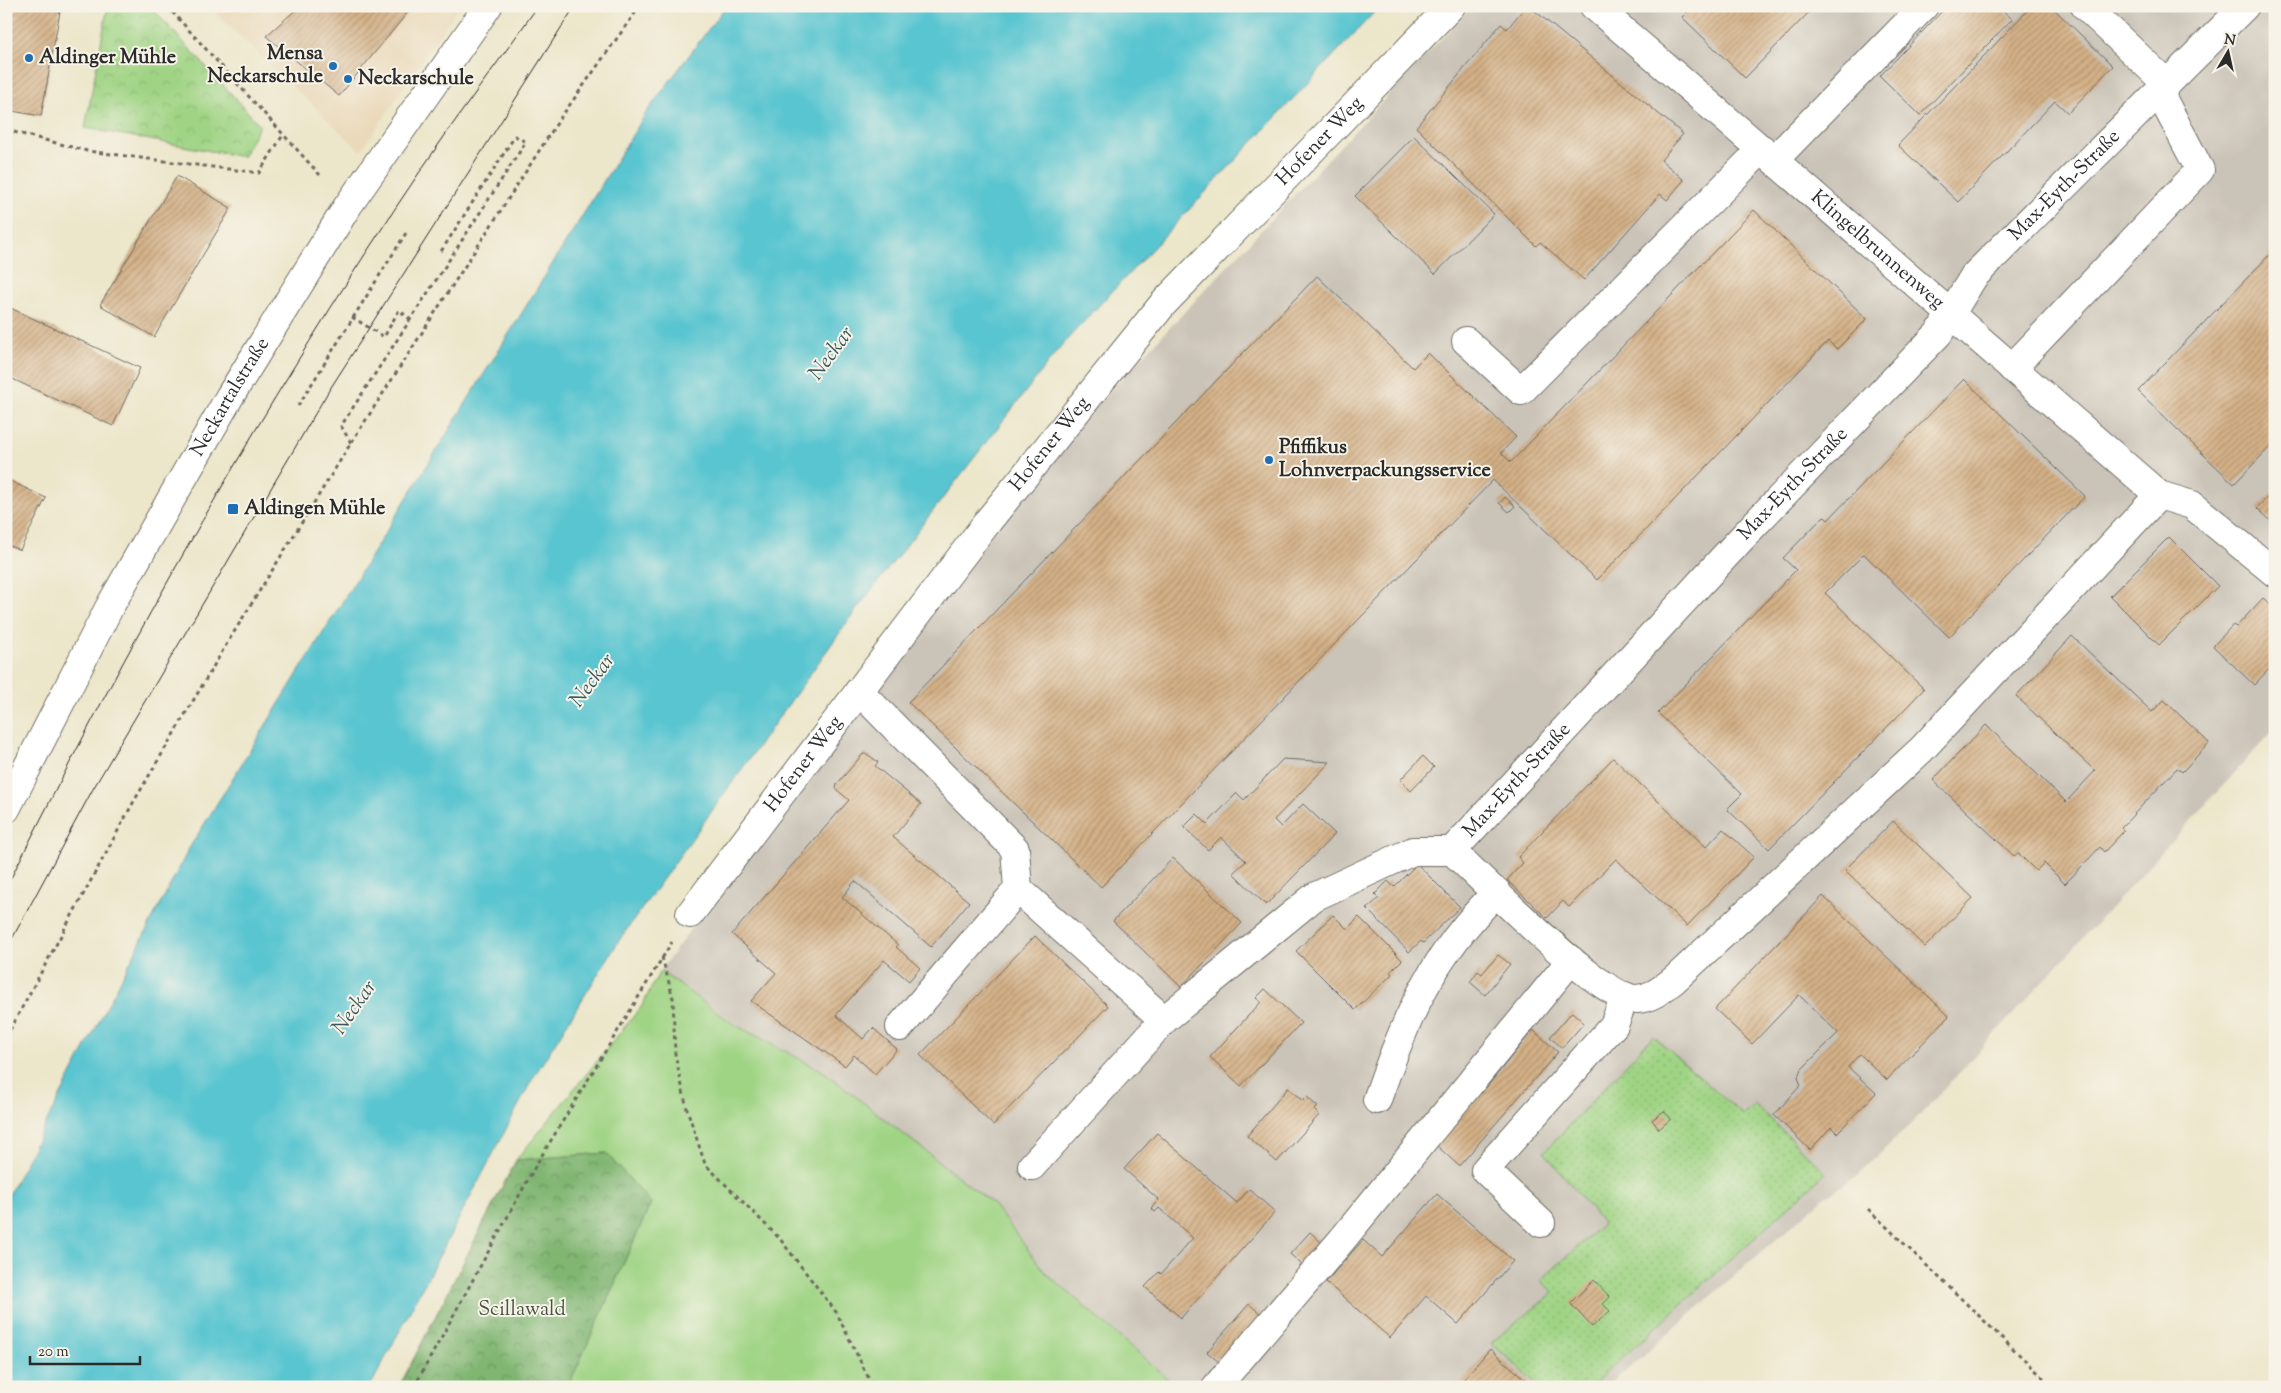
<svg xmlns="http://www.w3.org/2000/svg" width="2281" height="1393" font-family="'Sorts Mill Goudy',serif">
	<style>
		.built { fill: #ead9ba }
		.industrial { fill: #cac3b8 }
		.grass { fill: #a0d485; stroke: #668058 }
		.forest { fill: url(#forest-crowns); stroke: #56704e }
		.park { fill: url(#park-crowns); stroke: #668058 }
		.garden { fill: url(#garden-dots); stroke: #668058 }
		.water { fill: #58c5d0; stroke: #42787e }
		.building { fill: url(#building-hatch) }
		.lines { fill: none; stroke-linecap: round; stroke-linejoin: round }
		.minor-casing { stroke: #6f6c63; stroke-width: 30 }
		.major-casing { stroke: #6f6c63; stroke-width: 30 }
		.path { stroke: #6f6c63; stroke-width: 3; stroke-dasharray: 4 4; stroke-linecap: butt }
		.minor { stroke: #fff; stroke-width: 28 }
		.major { stroke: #fff; stroke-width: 28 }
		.tram { stroke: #2b2b2b; stroke-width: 1 }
		.poi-dot { fill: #1f6fb2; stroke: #f7f3e8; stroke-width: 2 }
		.labels { text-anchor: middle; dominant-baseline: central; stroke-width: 4; stroke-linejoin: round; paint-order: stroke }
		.poi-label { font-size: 20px; font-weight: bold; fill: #2b2b2b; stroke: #f7f3e8; text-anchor: start }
		.street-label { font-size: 20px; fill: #2b2b2b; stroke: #f7f3e8 }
		.park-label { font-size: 20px; fill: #485542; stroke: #f7f3e8 }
		.water-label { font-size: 21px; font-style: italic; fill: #38595d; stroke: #f7f3e8 }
	</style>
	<defs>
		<pattern id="forest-crowns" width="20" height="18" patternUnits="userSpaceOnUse" patternTransform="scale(1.25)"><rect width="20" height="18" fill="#80b672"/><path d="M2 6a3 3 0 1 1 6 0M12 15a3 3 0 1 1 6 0" fill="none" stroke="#69945e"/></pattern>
		<pattern id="park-crowns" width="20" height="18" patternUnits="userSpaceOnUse" patternTransform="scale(1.25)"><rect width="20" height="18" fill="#a0d485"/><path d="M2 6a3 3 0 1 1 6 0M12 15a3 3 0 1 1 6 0" fill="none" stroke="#8ab673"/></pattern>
		<pattern id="garden-dots" width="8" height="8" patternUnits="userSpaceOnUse" patternTransform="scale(1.25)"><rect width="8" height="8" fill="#a0d485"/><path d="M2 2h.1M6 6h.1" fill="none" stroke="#8ab673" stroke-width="1.8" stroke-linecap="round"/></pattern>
		<pattern id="building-hatch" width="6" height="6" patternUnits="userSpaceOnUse" patternTransform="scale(1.25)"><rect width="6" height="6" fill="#d4b187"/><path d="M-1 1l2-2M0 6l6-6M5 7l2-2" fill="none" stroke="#ac906f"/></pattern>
	</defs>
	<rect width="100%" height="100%" fill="#f7f3e8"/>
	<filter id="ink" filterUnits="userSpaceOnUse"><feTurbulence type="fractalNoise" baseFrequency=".02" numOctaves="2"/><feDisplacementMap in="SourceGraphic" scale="10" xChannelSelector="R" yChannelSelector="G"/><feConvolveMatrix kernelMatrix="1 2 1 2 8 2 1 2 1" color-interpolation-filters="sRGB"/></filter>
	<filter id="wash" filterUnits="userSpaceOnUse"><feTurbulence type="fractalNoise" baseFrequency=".0096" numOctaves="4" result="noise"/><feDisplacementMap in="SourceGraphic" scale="20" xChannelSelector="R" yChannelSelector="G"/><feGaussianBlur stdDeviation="1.12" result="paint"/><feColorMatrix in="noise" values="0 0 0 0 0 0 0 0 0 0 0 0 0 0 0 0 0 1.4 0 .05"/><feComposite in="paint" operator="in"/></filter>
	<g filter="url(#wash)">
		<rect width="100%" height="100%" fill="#ece6ca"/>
		<!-- built -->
		<path class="built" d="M 208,6 L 459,6 L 361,151 Z"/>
		<!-- industrial -->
		<path class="industrial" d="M 1472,6 L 2275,6 L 2275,729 L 1922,1113 L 1857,1176 L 1825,1197 L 1607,1387 L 1162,1387 L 1168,1378 L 1046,1273 L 992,1203 L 660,971 L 989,520 Z"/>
		<!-- grass -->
		<path class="grass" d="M 660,971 L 734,1024 L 824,1072 L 992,1203 L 1046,1273 L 1168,1379 L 1162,1387 L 568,1387 L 651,1203 L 606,1153 L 516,1160 L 642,1006 Z"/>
		<!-- forest -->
		<path class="forest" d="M 606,1153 L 651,1203 L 568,1387 L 399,1387 L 516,1160 Z"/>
		<!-- park -->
		<path class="park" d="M 108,6 L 150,6 L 260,125 L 243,157 L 85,128 Z"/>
		<!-- garden -->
		<path class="garden" d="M 1653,1036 L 1743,1115 L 1755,1104 L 1826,1173 L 1590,1387 L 1540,1387 L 1491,1343 L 1553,1293 L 1541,1280 L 1603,1224 L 1544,1152 Z"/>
		<!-- water -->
		<path class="water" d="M 726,6 L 1380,6 L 1061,346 L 856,610 L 620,939 L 533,1078 L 370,1387 L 6,1387 L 6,1200 L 190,847 L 648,110 Z"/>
		<g id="blocks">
			<!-- building -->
			<g class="building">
				<path d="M 6,6 L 61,6 L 41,116 L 6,110 Z"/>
				<path d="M 300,6 L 413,6 L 339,96 L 266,36 Z"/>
				<path d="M 1526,6 L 1529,6 L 1683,134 L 1661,160 L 1684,180 L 1667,200 L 1660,194 L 1584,280 L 1540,242 L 1536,246 L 1416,127 L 1501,24 L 1507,29 Z"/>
				<path d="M 1693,6 L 1815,6 L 1745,78 L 1682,17 Z"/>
				<path d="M 1947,6 L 1998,6 L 2012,19 L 1920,115 L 1880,76 Z"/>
				<path d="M 2032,6 L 2051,6 L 2113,66 L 2068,113 L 2055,101 L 1958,202 L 1898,145 Z"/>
				<path d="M 1414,136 L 1494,214 L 1435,274 L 1355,196 Z"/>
				<path d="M 177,176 L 231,208 L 154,337 L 100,305 Z"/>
				<path d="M 1754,210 L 1867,319 L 1837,349 L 1828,341 L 1597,580 L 1493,480 L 1101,887 L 908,702 L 1317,276 L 1413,368 L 1428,353 L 1516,437 L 1501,453 L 1511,462 Z"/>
				<path d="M 2275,249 L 2275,442 L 2234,484 L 2138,391 Z"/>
				<path d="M 6,306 L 140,368 L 113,426 L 6,376 Z"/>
				<path d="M 1964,379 L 2085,496 L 1949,637 L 1864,554 L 1825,593 L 1924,689 L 1769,849 L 1727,809 L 1742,794 L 1658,713 L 1796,570 L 1783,558 L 1824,516 L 1828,520 Z"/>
				<path d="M 6,479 L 46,498 L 20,550 L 6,544 Z"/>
				<path d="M 2275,490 L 2275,525 L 2257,508 Z"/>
				<path d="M 1505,497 L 1515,506 L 1509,512 L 1499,503 Z"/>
				<path d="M 2169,537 L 2218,586 L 2159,645 L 2110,596 Z"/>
				<path d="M 2263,598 L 2275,608 L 2275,668 L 2272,666 L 2254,685 L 2213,646 L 2233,625 L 2236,627 Z"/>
				<path d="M 2072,636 L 2152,712 L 2164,700 L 2209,743 L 2182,772 L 2177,768 L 2121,828 L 2124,831 L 2104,852 L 2100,847 L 2065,884 L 2044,863 L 2036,871 L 2018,853 L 2014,856 L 1933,780 L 1986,725 L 2066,802 L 2095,771 L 2016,696 Z"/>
				<path d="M 863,754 L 867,754 L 878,762 L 875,766 L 921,804 L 893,837 L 969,902 L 931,947 L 855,881 L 842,897 L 898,945 L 896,947 L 920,968 L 909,981 L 884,960 L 836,1015 L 863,1039 L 873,1028 L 897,1049 L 875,1074 L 854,1055 L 845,1066 L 751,1001 L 776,973 L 732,934 L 849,800 L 836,789 L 837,784 Z"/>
				<path d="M 1423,756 L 1434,767 L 1411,791 L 1400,780 Z"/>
				<path d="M 1613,758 L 1706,847 L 1723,829 L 1754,857 L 1687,926 L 1616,859 L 1569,907 L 1563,901 L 1547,918 L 1507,880 L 1523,863 L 1518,857 Z"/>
				<path d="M 1283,759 L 1330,762 L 1274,820 L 1281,827 L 1303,804 L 1335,834 L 1266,905 L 1233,873 L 1246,861 L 1221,837 L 1208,850 L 1184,827 L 1197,814 L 1207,824 L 1237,793 L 1244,800 Z"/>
				<path d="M 1893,821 L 1973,898 L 1925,947 L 1845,870 Z"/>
				<path d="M 1173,858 L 1242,923 L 1181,987 L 1113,921 Z"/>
				<path d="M 1417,864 L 1460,907 L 1423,943 L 1421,941 L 1409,952 L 1367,909 L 1379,898 L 1375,894 L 1388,881 L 1394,887 Z"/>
				<path d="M 1823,896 L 1949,1016 L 1887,1080 L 1860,1054 L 1848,1067 L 1876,1093 L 1837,1133 L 1831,1127 L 1810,1150 L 1774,1115 L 1801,1085 L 1798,1078 L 1800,1071 L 1838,1033 L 1799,995 L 1752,1044 L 1715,1009 Z"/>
				<path d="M 1333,915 L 1347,929 L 1359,917 L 1402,960 L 1390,972 L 1392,974 L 1355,1010 L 1296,951 Z"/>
				<path d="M 1035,936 L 1108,1006 L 993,1125 L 920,1055 Z"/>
				<path d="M 1498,955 L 1510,964 L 1485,995 L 1470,982 L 1478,971 L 1482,974 Z"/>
				<path d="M 1265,989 L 1301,1023 L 1241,1086 L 1210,1057 L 1261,1002 L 1256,998 Z"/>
				<path d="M 1572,1012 L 1584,1023 L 1562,1048 L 1550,1037 Z"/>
				<path d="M 1533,1030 L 1558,1052 L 1459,1166 L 1435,1144 L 1480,1092 L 1481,1094 Z"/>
				<path d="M 1288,1088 L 1303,1101 L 1307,1097 L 1318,1107 L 1314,1110 L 1319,1115 L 1277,1162 L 1247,1136 Z"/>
				<path d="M 1664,1111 L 1671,1119 L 1659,1129 L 1652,1120 Z"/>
				<path d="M 1157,1133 L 1237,1203 L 1249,1189 L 1275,1212 L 1181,1318 L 1145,1287 L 1159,1272 L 1161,1274 L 1193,1238 L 1159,1208 L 1155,1212 L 1151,1208 L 1159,1200 L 1124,1169 Z"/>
				<path d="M 1437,1194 L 1513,1261 L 1458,1324 L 1426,1296 L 1390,1338 L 1326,1282 L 1363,1240 L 1382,1257 Z"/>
				<path d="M 1310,1232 L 1322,1243 L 1302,1265 L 1290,1254 Z"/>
				<path d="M 1594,1280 L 1610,1297 L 1603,1304 L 1610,1311 L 1592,1327 L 1570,1303 Z"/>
				<path d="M 1249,1304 L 1261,1314 L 1220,1363 L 1207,1352 Z"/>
				<path d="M 1490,1349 L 1534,1387 L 1457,1387 Z"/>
			</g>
		</g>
	</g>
	<g filter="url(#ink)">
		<use href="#blocks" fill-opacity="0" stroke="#6f6c63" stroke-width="1"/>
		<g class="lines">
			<defs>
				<g id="minor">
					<path id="s1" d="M 1594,6 C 1784,167 1970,332 2159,495 L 2192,505 L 2275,573"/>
					<path d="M 2085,6 L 2167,84"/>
					<path d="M 1774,160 L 1924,6"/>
					<path d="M 1466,341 L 1521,391 L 1762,149"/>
					<path d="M 2012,368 L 2200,170 L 2159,92"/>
					<path d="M 859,691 L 1015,849 L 1018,889"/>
					<path id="s2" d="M 1452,851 L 1753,526 L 1939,333 L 1974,276 L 2245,6"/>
					<path d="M 1452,851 C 1484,880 1600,1000 1637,999 C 1652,998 1662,989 1674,980 L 1922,749 L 2159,495"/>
					<path id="s3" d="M 690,914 L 989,520 L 1163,304 L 1451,6"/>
					<path d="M 900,1027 L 1018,889 L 1164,1020"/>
					<path d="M 1377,1100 C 1406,1016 1433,955 1497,892"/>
					<path d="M 1032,1166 L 1164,1020 L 1314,897 L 1413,851 L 1452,851"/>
					<path d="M 1541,1223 L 1485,1170 L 1614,1025 L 1625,996"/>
					<path d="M 1216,1387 L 1341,1241 L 1571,960"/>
				</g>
				<g id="major">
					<path id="s4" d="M 6,809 L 110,606 L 230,396 L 347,207 L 488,6"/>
				</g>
			</defs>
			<!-- minor casing -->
			<use href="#minor" class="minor-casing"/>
			<!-- major casing -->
			<use href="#major" class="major-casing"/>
			<!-- path -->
			<g class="path">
				<path d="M 167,6 L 320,175"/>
				<path d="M 6,130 L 87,151 L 259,173 L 283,135"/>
				<path d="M 352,317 L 384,337 L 399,310 L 411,320"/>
				<path d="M 298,406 L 406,233"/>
				<path d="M 351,443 L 341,426 L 526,142 L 515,136 L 440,253"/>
				<path d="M 662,957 L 673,998 L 675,1054 L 687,1109 L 705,1164 L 780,1239 L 836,1312 L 873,1387"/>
				<path d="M 6,1037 L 133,803 L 226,645 L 351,443 L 559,120 L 640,6"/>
				<path d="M 1868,1209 L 2053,1387"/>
				<path d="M 414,1387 L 536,1165 L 672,942"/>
			</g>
			<!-- minor -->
			<use href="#minor" class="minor"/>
			<!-- major -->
			<use href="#major" class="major"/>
			<!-- tram -->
			<g class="tram">
				<path d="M 6,888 C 130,639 267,397 423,167 C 460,112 500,60 538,6"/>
				<path d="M 6,950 L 93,789 L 328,392 L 575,6"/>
			</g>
		</g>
	</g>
	<!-- markers -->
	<g class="poi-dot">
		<circle cx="29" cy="58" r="5"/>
		<circle cx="333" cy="66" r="5"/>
		<circle cx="348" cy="79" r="5"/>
		<circle cx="1269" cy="460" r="5"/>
		<rect x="227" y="503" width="12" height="12" rx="2.5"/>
	</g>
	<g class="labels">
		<!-- poi labels -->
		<g class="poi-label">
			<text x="323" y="54" text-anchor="end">Mensa<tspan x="323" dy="23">Neckarschule</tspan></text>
			<text x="39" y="58">Aldinger Mühle</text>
			<text x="358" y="79">Neckarschule</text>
			<text x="1279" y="448">Pfiffikus<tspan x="1279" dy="23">Lohnverpackungsservice</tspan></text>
			<text x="244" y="509">Aldingen Mühle</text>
		</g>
		<!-- street labels -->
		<g class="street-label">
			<text stroke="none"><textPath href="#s3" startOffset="998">Hofener Weg</textPath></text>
			<text stroke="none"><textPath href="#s2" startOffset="906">Max-Eyth-Straße</textPath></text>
			<text stroke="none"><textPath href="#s1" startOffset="374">Klingelbrunnenweg</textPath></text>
			<text stroke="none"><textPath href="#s4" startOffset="469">Neckartalstraße</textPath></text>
			<text stroke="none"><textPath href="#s3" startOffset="592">Hofener Weg</textPath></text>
			<text stroke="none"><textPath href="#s2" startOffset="501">Max-Eyth-Straße</textPath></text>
			<text stroke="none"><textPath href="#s3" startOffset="188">Hofener Weg</textPath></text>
			<text stroke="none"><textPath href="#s2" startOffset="96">Max-Eyth-Straße</textPath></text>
		</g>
		<!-- park labels -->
		<g class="park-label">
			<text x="522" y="1310">Scillawald</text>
		</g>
		<!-- water labels -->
		<g class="water-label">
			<text transform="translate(832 354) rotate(-54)">Neckar</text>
			<text transform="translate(593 681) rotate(-54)">Neckar</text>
			<text transform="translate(355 1008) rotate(-55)">Neckar</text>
		</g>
	</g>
	<!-- margin -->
	<rect width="2281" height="1393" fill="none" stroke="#f7f3e8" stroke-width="25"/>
	<!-- north arrow -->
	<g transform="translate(2228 52) rotate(9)" stroke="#f7f3e8" stroke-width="4" paint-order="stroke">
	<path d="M0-4L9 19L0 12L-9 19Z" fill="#2b2b2b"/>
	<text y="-8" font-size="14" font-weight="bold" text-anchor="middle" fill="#2b2b2b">N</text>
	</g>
	<!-- scale -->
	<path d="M30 1356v8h110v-8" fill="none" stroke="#2b2b2b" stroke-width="2.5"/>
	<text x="38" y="1356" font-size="15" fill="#2b2b2b" stroke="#f7f3e8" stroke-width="4" paint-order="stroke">20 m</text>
</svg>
